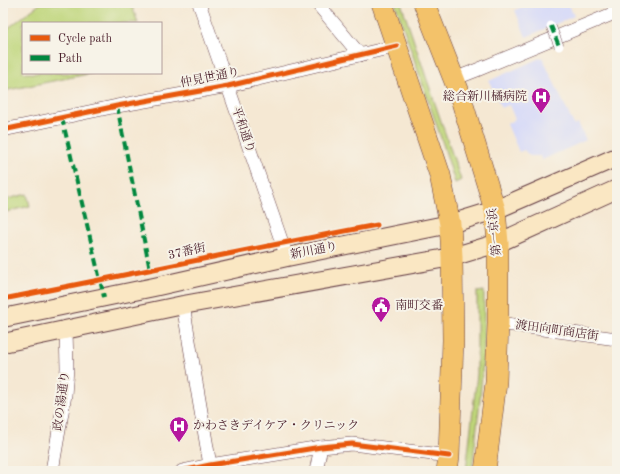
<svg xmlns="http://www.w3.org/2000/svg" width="620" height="474" font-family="'Old Standard TT','Noto Serif JP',serif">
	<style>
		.built { fill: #d4d8f9 }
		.green { fill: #bed579; stroke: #847a52 }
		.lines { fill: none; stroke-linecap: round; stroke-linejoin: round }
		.minor-casing { stroke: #643d44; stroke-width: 14 }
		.secondary-casing { stroke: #643d44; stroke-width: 20 }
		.trunk-casing { stroke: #643d44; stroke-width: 22 }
		.minor { stroke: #fff; stroke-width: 13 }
		.secondary { stroke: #fae7c3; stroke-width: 18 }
		.trunk { stroke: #f3c26a; stroke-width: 21 }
		.pedestrian-bridge-casing { stroke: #643d44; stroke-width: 10; stroke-linecap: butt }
		.pedestrian-bridge { stroke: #fff; stroke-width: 9 }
		.quiet { stroke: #00873e; stroke-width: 4; stroke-dasharray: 8 4; stroke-linecap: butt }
		.cycleway-casing { stroke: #f7f3e8; stroke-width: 8 }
		.cycleway { stroke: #e8590c; stroke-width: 5 }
		.labels { text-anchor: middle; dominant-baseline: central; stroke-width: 4; stroke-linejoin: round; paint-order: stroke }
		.street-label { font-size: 12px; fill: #4a1f2b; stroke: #f7f3e8 }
		.poi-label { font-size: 12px; fill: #4a1f2b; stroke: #f7f3e8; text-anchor: start }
	</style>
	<rect width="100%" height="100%" fill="#f7f3e8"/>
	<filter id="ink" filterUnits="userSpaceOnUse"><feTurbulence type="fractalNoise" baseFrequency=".025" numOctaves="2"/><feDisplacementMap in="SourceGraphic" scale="8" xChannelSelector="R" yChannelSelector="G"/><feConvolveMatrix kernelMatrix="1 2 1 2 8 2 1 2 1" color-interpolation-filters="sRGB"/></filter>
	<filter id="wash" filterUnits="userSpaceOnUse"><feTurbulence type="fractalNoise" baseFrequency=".012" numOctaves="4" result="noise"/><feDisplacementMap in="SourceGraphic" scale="16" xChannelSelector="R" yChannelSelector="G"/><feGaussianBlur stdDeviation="0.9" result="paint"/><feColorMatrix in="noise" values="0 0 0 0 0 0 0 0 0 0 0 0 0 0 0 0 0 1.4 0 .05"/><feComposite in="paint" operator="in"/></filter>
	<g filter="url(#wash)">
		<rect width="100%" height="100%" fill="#f5e8d3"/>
		<!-- built -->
		<g class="built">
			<path d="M 530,3 L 562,3 L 563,5 L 568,3 L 574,16 L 526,37 L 515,10 Z"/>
			<path d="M 542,57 L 574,125 L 578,123 L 586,140 L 542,160 L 540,156 L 530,156 L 524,150 L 519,152 L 507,124 L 515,119 L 509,105 L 501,108 L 489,81 Z"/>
		</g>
		<!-- green -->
		<g class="green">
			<path d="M 41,3 L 131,3 L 138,23 L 23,23 L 23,73 L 93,73 L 3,91 L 3,32 Z"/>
			<path d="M 395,3 L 401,3 L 461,180 L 455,183 L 444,147 Z"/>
			<path d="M 27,194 L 30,206 L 6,212 L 3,200 Z"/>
			<path d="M 484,291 L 484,349 L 480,400 L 472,471 L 466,471 L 477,374 L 477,292 Z"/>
		</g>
	</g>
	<g filter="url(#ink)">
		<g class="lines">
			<defs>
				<g id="minor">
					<path d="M 199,3 L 287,257"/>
					<path d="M 317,3 L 360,55"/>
					<path d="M 454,79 L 477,70 L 617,12"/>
					<path d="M 3,130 L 117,106 L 228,86 L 397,46"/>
					<path d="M 183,305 L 210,465 L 209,471"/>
					<path d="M 498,323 L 617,339"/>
					<path d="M 52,471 L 65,395 L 67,368 L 66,330"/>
					<path d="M 182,471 L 210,465 L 321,447 L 352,444 L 449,456"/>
					<path d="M 316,471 L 321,447"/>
				</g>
				<g id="secondary">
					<path d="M 3,318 L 154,287 L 287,257 L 450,224 L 495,210 L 617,157"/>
					<path d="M 3,343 L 183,305 L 452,257 L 498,243 L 617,189"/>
				</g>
				<g id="trunk">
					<path d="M 382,3 L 440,175 L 450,224 L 452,257 L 453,340 L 449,456 L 447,471"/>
					<path d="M 424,3 L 459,92 L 495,210 L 498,243 L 498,323 L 496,382 L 485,471"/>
				</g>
			</defs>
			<!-- minor casing -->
			<use href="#minor" class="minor-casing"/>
			<!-- secondary casing -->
			<use href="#secondary" class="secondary-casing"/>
			<!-- trunk casing -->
			<use href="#trunk" class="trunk-casing"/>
			<!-- minor -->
			<use href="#minor" class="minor"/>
			<!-- secondary -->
			<use href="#secondary" class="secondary"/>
			<!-- trunk -->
			<use href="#trunk" class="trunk"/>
			<defs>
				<path id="pedestrian-bridge" d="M 551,26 L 559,46"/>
			</defs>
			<!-- pedestrian-bridge casing -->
			<use href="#pedestrian-bridge" class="pedestrian-bridge-casing"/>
			<!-- pedestrian-bridge -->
			<use href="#pedestrian-bridge" class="pedestrian-bridge"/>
			<!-- quiet -->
			<g class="quiet">
				<path d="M 551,26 L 559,46"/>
				<path d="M 117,106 L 150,270"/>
				<path d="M 62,118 L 104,297"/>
			</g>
			<defs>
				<g id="cycleway">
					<path d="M 3,130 L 117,106 L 228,86 L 397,46"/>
					<path d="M 3,299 C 128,275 252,248 377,225"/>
					<path d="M 182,471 L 210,465 L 321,447 L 352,444 L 449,456"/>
				</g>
			</defs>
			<!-- cycleway casing -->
			<use href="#cycleway" class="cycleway-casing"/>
			<!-- cycleway -->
			<use href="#cycleway" class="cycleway"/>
		</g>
	</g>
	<!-- icons -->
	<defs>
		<symbol id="hospital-pin" viewBox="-11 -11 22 30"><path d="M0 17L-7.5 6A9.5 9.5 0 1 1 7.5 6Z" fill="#b5179e" stroke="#f7f3e8"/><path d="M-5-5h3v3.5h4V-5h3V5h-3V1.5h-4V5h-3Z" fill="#fff"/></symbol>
		<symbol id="civic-pin" viewBox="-11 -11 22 30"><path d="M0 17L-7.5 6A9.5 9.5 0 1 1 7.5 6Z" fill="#b5179e" stroke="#f7f3e8"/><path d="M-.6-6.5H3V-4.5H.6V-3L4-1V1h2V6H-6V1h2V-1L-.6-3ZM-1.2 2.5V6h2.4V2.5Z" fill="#fff"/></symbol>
	</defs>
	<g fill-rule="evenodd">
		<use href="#hospital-pin" x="530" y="86" width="22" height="30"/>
		<use href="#civic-pin" x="370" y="295" width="22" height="30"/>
		<use href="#hospital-pin" x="168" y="415" width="22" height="30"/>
	</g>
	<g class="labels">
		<!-- street labels -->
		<g class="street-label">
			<text transform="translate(210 78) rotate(-11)">仲見世通り</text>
			<text transform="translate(243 130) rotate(71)">平和通り</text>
			<text transform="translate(495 232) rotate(-96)">第一京浜</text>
			<text transform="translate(314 251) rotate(-11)">新川通り</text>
			<text transform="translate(187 252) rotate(-12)">37番街</text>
			<text transform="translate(557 331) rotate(8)">渡田向町商店街</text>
			<text transform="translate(62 401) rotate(-83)">政の湯通り</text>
		</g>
		<!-- poi labels -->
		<g class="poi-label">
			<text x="527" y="97" text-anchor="end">総合新川橘病院</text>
			<text x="395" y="306">南町交番</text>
			<text x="193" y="426">かわさきデイケア・クリニック</text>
		</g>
	</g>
	<!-- margin -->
	<rect width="620" height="474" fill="none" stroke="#f7f3e8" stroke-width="16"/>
	<!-- legend -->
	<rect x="22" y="22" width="140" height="52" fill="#f7f3e8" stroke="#b29e9c"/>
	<rect x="30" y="35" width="20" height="6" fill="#e8590c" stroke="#b29e9c"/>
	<text x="58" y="42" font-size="12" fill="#4a1f2b">Cycle path</text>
	<rect x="30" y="55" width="20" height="6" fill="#00873e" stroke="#b29e9c"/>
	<text x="58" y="62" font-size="12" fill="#4a1f2b">Path</text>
</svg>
